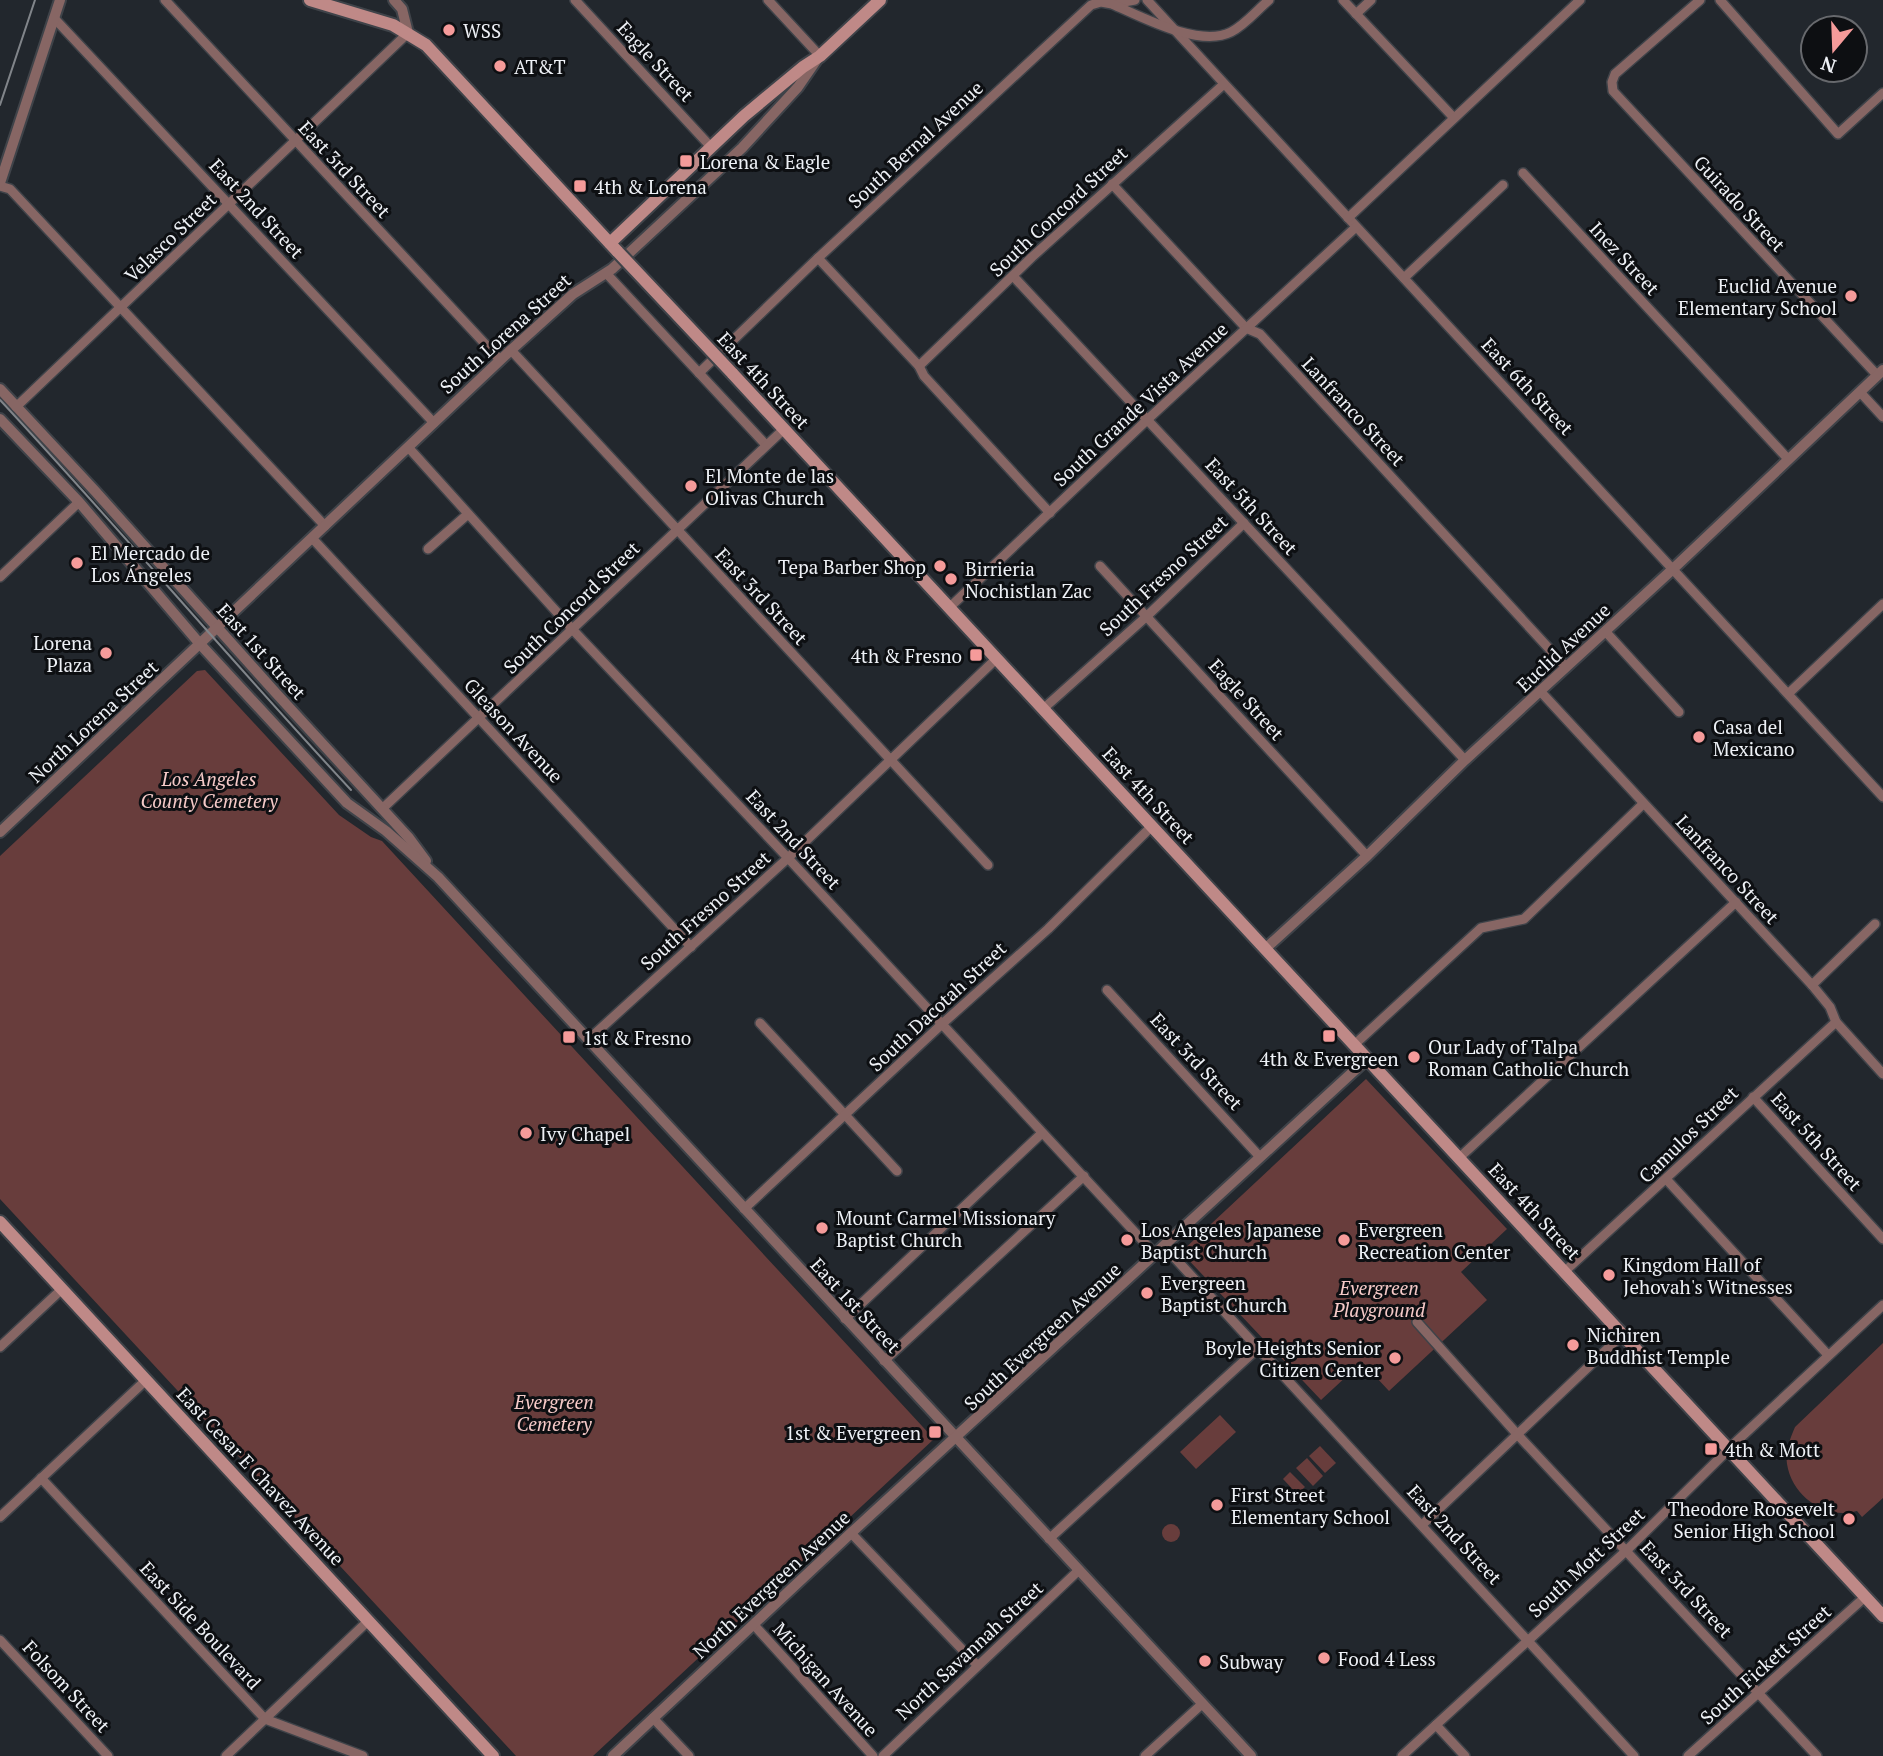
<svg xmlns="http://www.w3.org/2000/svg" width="1883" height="1756" font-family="'PT Serif',serif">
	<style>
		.green { fill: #683d3c }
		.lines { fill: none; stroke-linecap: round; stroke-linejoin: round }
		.minor-casing { stroke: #3f4349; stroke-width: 12 }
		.tertiary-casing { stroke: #3f4349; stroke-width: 14 }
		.secondary-casing { stroke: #3f4349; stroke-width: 16 }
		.minor { stroke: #876664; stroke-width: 9 }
		.tertiary { stroke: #876664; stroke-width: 10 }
		.secondary { stroke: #bf8987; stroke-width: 12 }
		.tram { stroke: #81858a; stroke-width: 2 }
		.secondary-bridge-casing { stroke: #3f4349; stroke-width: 16; stroke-linecap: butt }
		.secondary-bridge { stroke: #bf8987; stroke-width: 12 }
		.poi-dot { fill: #f59b9a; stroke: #0d0f12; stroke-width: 2.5 }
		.labels { text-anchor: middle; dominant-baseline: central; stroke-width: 6; stroke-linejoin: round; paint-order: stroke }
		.poi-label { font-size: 19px; fill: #eef1f6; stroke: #0d0f12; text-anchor: start }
		.street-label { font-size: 19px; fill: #eef1f6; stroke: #0d0f12 }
		.park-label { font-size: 19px; font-style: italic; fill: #f6cac8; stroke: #0d0f12 }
	</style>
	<rect width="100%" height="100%" fill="#22272d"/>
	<!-- green -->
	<g class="green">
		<path d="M 205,670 L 339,815 L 371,837 L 382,841 L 934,1439 L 593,1756 L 516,1756 L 0,1199 L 0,856 L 197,671 Z"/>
		<path d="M 1366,1079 L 1507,1229 L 1461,1272 L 1487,1300 L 1389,1391 L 1362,1362 L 1321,1400 L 1181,1252 Z"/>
		<path d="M 1883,1343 L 1883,1498 L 1862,1517 L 1857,1511 C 1825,1520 1792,1496 1787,1464 C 1785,1451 1790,1439 1795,1427 Z"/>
		<path d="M 1220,1415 L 1236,1432 L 1196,1469 L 1180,1452 Z"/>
		<path d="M 1320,1446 L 1336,1463 L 1325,1473 L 1309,1456 Z"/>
		<path d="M 1307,1458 L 1323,1476 L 1313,1486 L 1296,1468 Z"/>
		<path d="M 1290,1472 L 1305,1487 L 1297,1494 L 1283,1479 Z"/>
		<circle cx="1171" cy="1533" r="9"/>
	</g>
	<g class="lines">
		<defs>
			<g id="minor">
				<path d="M 165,0 L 500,360"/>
				<path d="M 575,0 L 711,147"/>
				<path d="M 768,0 L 820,56"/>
				<path d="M 1147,0 L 1883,797"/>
				<path d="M 1343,0 L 1454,118"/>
				<path d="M 1700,0 L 1615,74 L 1612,82 L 1613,91 L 1877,375"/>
				<path d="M 1720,0 L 1838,134 L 1883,93"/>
				<path d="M 1113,4 L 1135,0"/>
				<path d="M 1356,14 L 1371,0"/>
				<path d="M 54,18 L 434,423"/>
				<path d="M 1523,173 L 1788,459"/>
				<path d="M 1112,184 L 1246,328 L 1260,334 L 1566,667"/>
				<path d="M 0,186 L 10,189 L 325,526"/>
				<path d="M 1348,218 L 1580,0"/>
				<path d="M 818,258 L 919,366 L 924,376 L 1050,513"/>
				<path d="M 606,273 L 766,445"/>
				<path d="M 1013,276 L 1465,760"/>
				<path d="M 1404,278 L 1503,185"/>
				<path d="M 511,350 L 988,865"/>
				<path d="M 919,366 L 1032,257 L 1224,84"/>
				<path d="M 699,373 L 818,258 L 1091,5 L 1101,2 L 1112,4 C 1142,17 1199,48 1231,32 C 1245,25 1257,10 1269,0"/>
				<path d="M 1860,392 L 1883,417"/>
				<path d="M 16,407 L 408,33"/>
				<path d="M 408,447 L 573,630 L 788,858 L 1155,1254"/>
				<path d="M 312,538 L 691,947"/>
				<path d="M 428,549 L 468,514"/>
				<path d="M 1100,566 L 1367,856"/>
				<path d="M 0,577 L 79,502"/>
				<path d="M 950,607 L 1148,419 L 1356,227"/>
				<path d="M 1605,631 L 1679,712"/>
				<path d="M 1541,692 L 1812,985 L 1830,1007 L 1836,1022 L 1883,1074"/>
				<path d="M 1789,693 L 1883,604"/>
				<path d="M 1043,709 L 1147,616 L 1244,523"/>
				<path d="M 382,809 L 784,429"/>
				<path d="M 1812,985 L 1875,924"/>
				<path d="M 1107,990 L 1260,1157"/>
				<path d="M 760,1023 L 897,1171"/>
				<path d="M 588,1040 L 788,858 L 996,659"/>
				<path d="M 1354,1045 L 1481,928 L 1524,919 L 1643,804"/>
				<path d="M 1753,1097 L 1883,1239"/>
				<path d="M 1459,1158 L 1736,902"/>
				<path d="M 1667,1180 L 1828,1355"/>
				<path d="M 744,1209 L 942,1024 L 1048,929 L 1152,826"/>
				<path d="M 1160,1250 L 1173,1256 L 1634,1756"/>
				<path d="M 1564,1272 L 1836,1022"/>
				<path d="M 845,1319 L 1042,1133"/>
				<path d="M 1417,1322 L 1517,1434 L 1817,1756"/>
				<path d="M 0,1347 L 62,1289"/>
				<path d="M 884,1361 L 1084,1176"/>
				<path d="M 41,1478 L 265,1719 L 363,1756"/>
				<path d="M 0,1517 L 146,1380"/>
				<path d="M 1423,1524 L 1623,1334"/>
				<path d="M 851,1533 L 977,1665"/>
				<path d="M 1049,1539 L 1257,1349"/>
				<path d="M 754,1625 L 873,1756"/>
				<path d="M 0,1640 L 108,1756"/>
				<path d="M 653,1718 L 689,1756"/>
				<path d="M 1436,1725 L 1465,1756"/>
				<path d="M 226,1756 L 368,1621"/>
				<path d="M 883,1756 L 1079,1570"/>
				<path d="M 1145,1756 L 1202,1704"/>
				<path d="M 1402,1756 L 1627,1550 L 1738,1440 L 1883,1305"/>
				<path d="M 1688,1756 L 1865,1597"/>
			</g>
			<g id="tertiary">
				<path d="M 394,0 L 402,9 L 408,33"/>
				<path d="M 0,183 L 60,0"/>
				<path d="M 0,389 L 95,491 L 275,692 L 409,838 L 426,861"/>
				<path d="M 0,419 L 79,502 L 200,644 L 347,803 L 386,831 L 438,877 L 1251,1756"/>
				<path d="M 0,832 L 511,350 L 573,294 L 612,269 L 742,148 L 798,87 L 818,58"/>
				<path d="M 1265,949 L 1367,856 L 1465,760 L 1674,568 L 1883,370"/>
				<path d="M 613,1756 L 851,1533 L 1367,1059"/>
			</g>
			<g id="secondary">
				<path d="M 310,0 L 393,25 L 426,45 L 618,252"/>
				<path d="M 610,243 L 744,116 L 803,67 L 820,56 L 880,0"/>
				<path d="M 732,373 L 1883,1616"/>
				<path d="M 0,1222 L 493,1756"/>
			</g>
		</defs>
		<!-- minor casing -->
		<use href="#minor" class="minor-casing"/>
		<!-- tertiary casing -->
		<use href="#tertiary" class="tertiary-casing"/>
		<!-- secondary casing -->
		<use href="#secondary" class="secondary-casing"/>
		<!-- minor -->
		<use href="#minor" class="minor"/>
		<!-- tertiary -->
		<use href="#tertiary" class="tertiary"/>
		<!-- secondary -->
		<use href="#secondary" class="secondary"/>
		<!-- tram -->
		<g class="tram">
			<path d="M 0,105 L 35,0"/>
			<path d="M 0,400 C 119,528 232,662 351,790"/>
		</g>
		<defs>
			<path id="secondary-bridge" d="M 618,252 L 732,373"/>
		</defs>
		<!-- secondary-bridge casing -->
		<use href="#secondary-bridge" class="secondary-bridge-casing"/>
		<!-- secondary-bridge -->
		<use href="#secondary-bridge" class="secondary-bridge"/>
	</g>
	<!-- markers -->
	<g class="poi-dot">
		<circle cx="449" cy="30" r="7"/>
		<circle cx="500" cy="66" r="7"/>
		<rect x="679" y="154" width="14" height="14" rx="3.5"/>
		<rect x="573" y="179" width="14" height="14" rx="3.5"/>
		<circle cx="1851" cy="296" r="7"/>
		<circle cx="691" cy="486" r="7"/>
		<circle cx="77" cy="563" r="7"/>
		<circle cx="940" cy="566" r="7"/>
		<circle cx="951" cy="579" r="7"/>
		<circle cx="106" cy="653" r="7"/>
		<rect x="969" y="648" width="14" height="14" rx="3.5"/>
		<circle cx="1699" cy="737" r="7"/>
		<rect x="1322" y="1029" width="14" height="14" rx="3.5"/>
		<rect x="562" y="1030" width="14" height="14" rx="3.5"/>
		<circle cx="1414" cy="1057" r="7"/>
		<circle cx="526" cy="1133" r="7"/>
		<circle cx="822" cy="1228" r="7"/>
		<circle cx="1127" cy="1240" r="7"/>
		<circle cx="1344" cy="1240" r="7"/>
		<circle cx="1609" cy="1275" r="7"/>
		<circle cx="1147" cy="1293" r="7"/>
		<circle cx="1573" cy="1345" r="7"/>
		<circle cx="1395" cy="1358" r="7"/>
		<rect x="928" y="1425" width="14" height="14" rx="3.5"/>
		<rect x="1704" y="1442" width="14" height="14" rx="3.5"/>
		<circle cx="1217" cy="1505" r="7"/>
		<circle cx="1849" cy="1519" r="7"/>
		<circle cx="1324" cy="1658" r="7"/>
		<circle cx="1205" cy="1661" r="7"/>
	</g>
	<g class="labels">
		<!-- poi labels -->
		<g class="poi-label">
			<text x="463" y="30">WSS</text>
			<text x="514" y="66">AT&amp;T</text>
			<text x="700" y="161">Lorena &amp; Eagle</text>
			<text x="594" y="186">4th &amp; Lorena</text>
			<text x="1837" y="285" text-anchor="end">Euclid Avenue<tspan x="1837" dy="22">Elementary School</tspan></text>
			<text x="705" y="475">El Monte de las<tspan x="705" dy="22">Olivas Church</tspan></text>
			<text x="91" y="552">El Mercado de<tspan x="91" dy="22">Los Ángeles</tspan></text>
			<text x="926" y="566" text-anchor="end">Tepa Barber Shop</text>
			<text x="965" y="568">Birrieria<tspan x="965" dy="22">Nochistlan Zac</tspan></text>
			<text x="92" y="642" text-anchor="end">Lorena<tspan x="92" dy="22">Plaza</tspan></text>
			<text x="962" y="655" text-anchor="end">4th &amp; Fresno</text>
			<text x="1713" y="726">Casa del<tspan x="1713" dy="22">Mexicano</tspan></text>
			<text x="583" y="1037">1st &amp; Fresno</text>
			<text x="1428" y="1046">Our Lady of Talpa<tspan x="1428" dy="22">Roman Catholic Church</tspan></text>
			<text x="1329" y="1058" text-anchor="middle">4th &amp; Evergreen</text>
			<text x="540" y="1133">Ivy Chapel</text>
			<text x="836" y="1217">Mount Carmel Missionary<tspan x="836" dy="22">Baptist Church</tspan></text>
			<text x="1141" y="1229">Los Angeles Japanese<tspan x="1141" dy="22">Baptist Church</tspan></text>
			<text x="1358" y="1229">Evergreen<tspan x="1358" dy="22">Recreation Center</tspan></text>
			<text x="1623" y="1264">Kingdom Hall of<tspan x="1623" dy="22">Jehovah's Witnesses</tspan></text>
			<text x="1161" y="1282">Evergreen<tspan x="1161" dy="22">Baptist Church</tspan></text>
			<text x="1587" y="1334">Nichiren<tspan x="1587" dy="22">Buddhist Temple</tspan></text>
			<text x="1381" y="1347" text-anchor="end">Boyle Heights Senior<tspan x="1381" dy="22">Citizen Center</tspan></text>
			<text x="921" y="1432" text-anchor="end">1st &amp; Evergreen</text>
			<text x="1725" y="1449">4th &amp; Mott</text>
			<text x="1231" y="1494">First Street<tspan x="1231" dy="22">Elementary School</tspan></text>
			<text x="1835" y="1508" text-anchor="end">Theodore Roosevelt<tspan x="1835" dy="22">Senior High School</tspan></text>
			<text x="1338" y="1658">Food 4 Less</text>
			<text x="1219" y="1661">Subway</text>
		</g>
		<!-- street labels -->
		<g class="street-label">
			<text transform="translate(656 61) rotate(47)">Eagle Street</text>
			<text transform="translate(915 144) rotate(-43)">South Bernal Avenue</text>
			<text transform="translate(345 169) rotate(47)">East 3rd Street</text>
			<text transform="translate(1740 203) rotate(47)">Guirado Street</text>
			<text transform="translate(257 208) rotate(47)">East 2nd Street</text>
			<text transform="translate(1058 211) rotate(-43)">South Concord Street</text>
			<text transform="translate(170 237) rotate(-44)">Velasco Street</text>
			<text transform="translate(1625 258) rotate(47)">Inez Street</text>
			<text transform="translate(505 333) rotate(-42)">South Lorena Street</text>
			<text transform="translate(764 380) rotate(47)">East 4th Street</text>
			<text transform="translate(1528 386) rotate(47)">East 6th Street</text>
			<text transform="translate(1140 404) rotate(-43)">South Grande Vista Avenue</text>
			<text transform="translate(1354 411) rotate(47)">Lanfranco Street</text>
			<text transform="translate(1252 506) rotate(47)">East 5th Street</text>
			<text transform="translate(1163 575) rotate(-43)">South Fresno Street</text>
			<text transform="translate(762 596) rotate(47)">East 3rd Street</text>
			<text transform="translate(571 607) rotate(-44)">South Concord Street</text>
			<text transform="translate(1563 647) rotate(-43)">Euclid Avenue</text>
			<text transform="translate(262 651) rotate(48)">East 1st Street</text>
			<text transform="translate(1247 699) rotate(48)">Eagle Street</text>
			<text transform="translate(93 721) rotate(-43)">North Lorena Street</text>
			<text transform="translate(514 730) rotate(47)">Gleason Avenue</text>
			<text transform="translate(1149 795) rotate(47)">East 4th Street</text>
			<text transform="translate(794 839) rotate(47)">East 2nd Street</text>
			<text transform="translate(1728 869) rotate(47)">Lanfranco Street</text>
			<text transform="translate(705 910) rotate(-42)">South Fresno Street</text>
			<text transform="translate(937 1006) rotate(-43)">South Dacotah Street</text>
			<text transform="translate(1197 1061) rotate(47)">East 3rd Street</text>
			<text transform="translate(1688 1134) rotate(-44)">Camulos Street</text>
			<text transform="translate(1817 1141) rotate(48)">East 5th Street</text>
			<text transform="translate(1535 1211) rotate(47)">East 4th Street</text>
			<text transform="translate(856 1305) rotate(47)">East 1st Street</text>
			<text transform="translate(1042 1336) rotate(-43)">South Evergreen Avenue</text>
			<text transform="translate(261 1476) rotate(47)">East Cesar E Chavez Avenue</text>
			<text transform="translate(1455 1534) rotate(47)">East 2nd Street</text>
			<text transform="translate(1586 1562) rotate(-43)">South Mott Street</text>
			<text transform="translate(771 1584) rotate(-43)">North Evergreen Avenue</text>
			<text transform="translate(1687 1589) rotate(47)">East 3rd Street</text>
			<text transform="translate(201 1625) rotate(47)">East Side Boulevard</text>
			<text transform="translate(969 1650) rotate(-43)">North Savannah Street</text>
			<text transform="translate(1765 1664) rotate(-42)">South Fickett Street</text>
			<text transform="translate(826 1679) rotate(48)">Michigan Avenue</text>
			<text transform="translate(67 1686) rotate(47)">Folsom Street</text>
		</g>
		<!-- park labels -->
		<g class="park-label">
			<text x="209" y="778">Los Angeles<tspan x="209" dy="22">County Cemetery</tspan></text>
			<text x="1379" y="1287">Evergreen<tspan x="1379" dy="22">Playground</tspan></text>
			<text x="554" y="1401">Evergreen<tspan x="554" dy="22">Cemetery</tspan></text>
		</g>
	</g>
	<!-- north arrow -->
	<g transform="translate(1834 49) rotate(199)"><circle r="33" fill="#0d0f12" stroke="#67696d" stroke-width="2"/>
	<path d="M0-5L12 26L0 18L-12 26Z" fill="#f59b9a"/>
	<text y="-10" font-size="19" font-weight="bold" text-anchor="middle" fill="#eef1f6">N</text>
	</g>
</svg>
